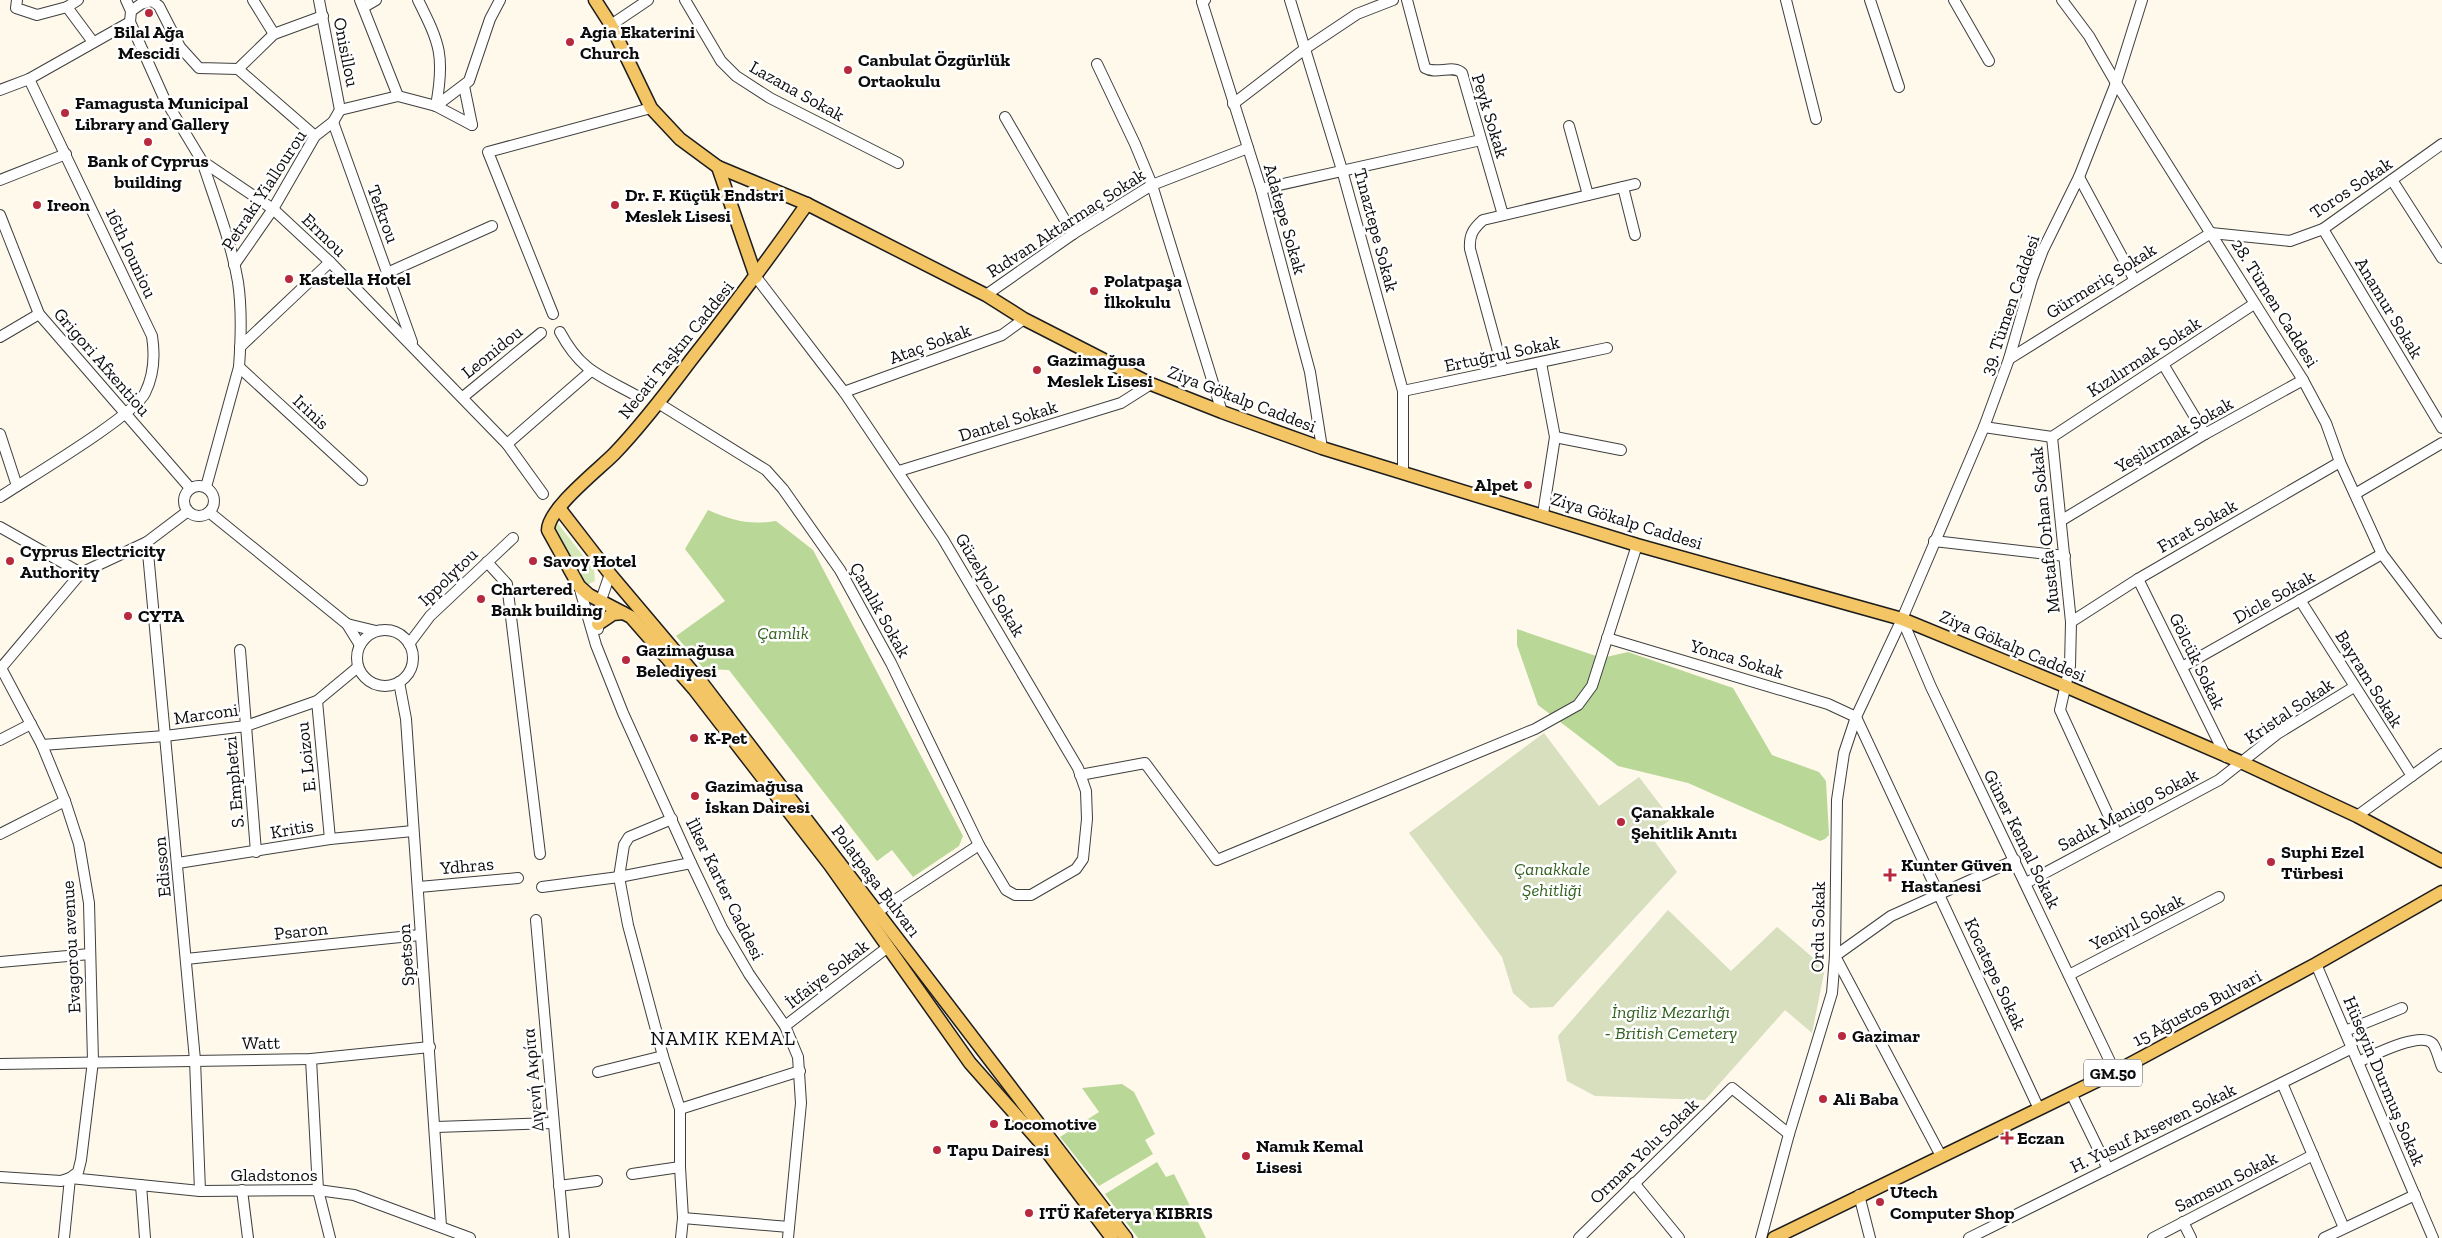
<svg xmlns="http://www.w3.org/2000/svg" width="2442" height="1238" font-family="'Zilla Slab',serif">
	<style>
		.green { fill: #d4e7b6 }
		.forest { fill: #b9d796 }
		.cemetery { fill: #d7dfbe }
		.lines { fill: none; stroke-linecap: round; stroke-linejoin: round }
		.minor-casing { stroke: #3f3f3f; stroke-width: 12 }
		.major-casing { stroke: #1d1d1d; stroke-width: 15 }
		.minor { stroke: #fff; stroke-width: 10 }
		.major { stroke: #f4c565; stroke-width: 12 }
		.poi-dot { fill: #b7293c; stroke: #fff; stroke-width: 2 }
		.labels { text-anchor: middle; dominant-baseline: central; stroke-width: 5; stroke-linejoin: round; paint-order: stroke }
		.shield { fill: #fff; stroke: #555; stroke-width: 1 }
		.shield-label { font-size: 16px; font-weight: bold; fill: #0c0c0c }
		.poi-label { font-size: 18px; font-weight: bold; fill: #0c0c0c; stroke: #fff; text-anchor: start }
		.street-label { font-size: 18px; fill: #0c0c0c; stroke: #fff }
		.park-label { font-size: 18px; font-style: italic; fill: #32611f; stroke: #fff }
		.quarter-label { font-size: 20px; letter-spacing: 1px; fill: #0c0c0c; stroke: #fff }
	</style>
	<rect width="100%" height="100%" fill="#fef9eb"/>
	<!-- green -->
	<path class="green" d="M 556,521 L 594,570 L 595,581 L 587,585 L 554,532 Z"/>
	<!-- forest -->
	<g class="forest">
		<path d="M 708,510 C 734,521 748,525 776,521 L 813,550 L 963,836 L 959,846 L 913,877 L 892,850 L 877,861 L 729,670 L 704,669 L 676,636 L 725,601 L 685,549 Z"/>
		<path d="M 1517,629 L 1602,658 L 1628,652 L 1733,688 L 1772,755 L 1819,772 L 1826,781 L 1829,835 L 1825,839 L 1820,841 L 1688,783 L 1618,766 L 1538,705 L 1517,645 Z"/>
		<path d="M 1122,1084 L 1134,1092 L 1155,1134 L 1145,1140 L 1153,1154 L 1099,1186 L 1060,1137 L 1099,1112 L 1082,1088 Z"/>
		<path d="M 1157,1162 L 1166,1177 L 1174,1174 L 1206,1238 L 1138,1238 L 1105,1194 Z"/>
	</g>
	<!-- cemetery -->
	<g class="cemetery">
		<path d="M 1544,733 L 1599,806 L 1639,777 L 1671,819 L 1650,835 L 1677,872 L 1553,1007 L 1530,1008 L 1513,993 L 1502,957 L 1409,833 Z"/>
		<path d="M 1668,910 L 1731,971 L 1777,927 L 1825,968 L 1812,1033 L 1785,1010 L 1705,1100 L 1595,1096 L 1567,1081 L 1558,1036 Z"/>
	</g>
	<g class="lines">
		<defs>
			<g id="minor">
				<path d="M 17,0 L 16,8 L 37,15 L 67,7"/>
				<path d="M 78,0 L 67,7 L 93,42"/>
				<path d="M 126,0 L 131,11"/>
				<path d="M 253,0 L 274,34"/>
				<path d="M 319,0 L 340,110"/>
				<path d="M 360,0 L 398,96"/>
				<path d="M 418,0 C 440,44 445,56 436,106"/>
				<path d="M 685,0 L 721,61 L 736,76 L 770,98 L 898,163"/>
				<path d="M 1205,0 L 1202,2 L 1261,189 L 1310,372 L 1322,448"/>
				<path d="M 1290,0 L 1342,170 L 1403,391 L 1403,473"/>
				<path d="M 1407,0 L 1425,68 C 1437,75 1453,64 1462,73 L 1503,215"/>
				<path d="M 1786,0 L 1816,119"/>
				<path d="M 1870,0 L 1899,87"/>
				<path d="M 1954,0 L 1989,61"/>
				<path d="M 2062,0 L 2089,36 L 2116,83 L 2303,380 L 2326,423 L 2340,462 L 2382,554 L 2442,633"/>
				<path d="M 364,7 L 376,0"/>
				<path d="M 131,11 L 130,22 L 164,98 L 202,161 L 273,209 L 330,262 L 507,444 L 543,494"/>
				<path d="M 131,11 L 141,4 L 152,1 L 159,6 L 180,47 L 199,68 L 238,69 L 315,136"/>
				<path d="M 611,25 L 648,0"/>
				<path d="M 1097,64 L 1135,144 L 1152,185 L 1222,412"/>
				<path d="M 238,69 L 274,34 L 323,16"/>
				<path d="M 464,86 L 472,125"/>
				<path d="M 0,90 L 29,79 L 130,22"/>
				<path d="M 1233,104 L 1306,48 L 1357,14 L 1393,0"/>
				<path d="M 436,106 L 469,81 L 490,19 L 500,0"/>
				<path d="M 340,110 L 398,96 L 436,106 L 472,125"/>
				<path d="M 1005,117 L 1073,234"/>
				<path d="M 333,122 L 412,342"/>
				<path d="M 1569,126 L 1588,195"/>
				<path d="M 202,161 C 215,201 231,241 238,282 C 242,309 241,340 239,367 L 206,487"/>
				<path d="M 2079,177 L 2134,279"/>
				<path d="M 0,180 L 66,154"/>
				<path d="M 2392,180 L 2442,258"/>
				<path d="M 1623,187 L 1635,235"/>
				<path d="M 1261,189 L 1481,140"/>
				<path d="M 0,215 L 39,314 L 190,488"/>
				<path d="M 2323,229 L 2442,428"/>
				<path d="M 2211,233 L 2290,241 L 2323,229 L 2442,144"/>
				<path d="M 234,265 L 273,209 L 315,136 L 333,122 L 340,110"/>
				<path d="M 387,273 L 492,226"/>
				<path d="M 986,295 L 1073,234 L 1152,185 L 1248,148"/>
				<path d="M 553,314 L 488,152 L 651,108"/>
				<path d="M 560,332 C 581,371 599,375 637,396"/>
				<path d="M 0,337 L 39,314"/>
				<path d="M 240,347 L 330,262"/>
				<path d="M 2009,359 L 2211,233"/>
				<path d="M 1541,363 L 1555,437 L 1543,514"/>
				<path d="M 2163,364 L 2205,434"/>
				<path d="M 239,367 L 362,480"/>
				<path d="M 1503,370 L 1470,249 C 1469,235 1473,229 1483,220 L 1635,184"/>
				<path d="M 1403,391 L 1607,348"/>
				<path d="M 844,392 L 1002,335 L 1024,319"/>
				<path d="M 463,397 L 541,333"/>
				<path d="M 658,403 L 766,470 L 783,489 L 840,570 L 891,663 L 979,845 L 1006,890 L 1015,895 L 1031,895 L 1076,869 L 1083,859 L 1087,819 L 1086,791 L 1078,768 L 943,539 L 844,392 L 756,277"/>
				<path d="M 1984,427 L 2052,437"/>
				<path d="M 0,434 L 17,486"/>
				<path d="M 1555,437 L 1621,450"/>
				<path d="M 2052,437 L 2071,622 L 2070,666 L 2060,710 L 2117,834"/>
				<path d="M 2052,437 L 2254,304"/>
				<path d="M 507,444 L 591,371"/>
				<path d="M 899,471 L 1121,403 L 1151,384"/>
				<circle cx="199" cy="501" r="15"/>
				<path d="M 2355,494 L 2442,443"/>
				<path d="M 0,497 C 27,479 134,416 145,393 C 154,375 155,355 152,336 L 29,79"/>
				<path d="M 209,512 L 347,624 L 360,645"/>
				<path d="M 2062,520 L 2205,434 L 2303,380"/>
				<path d="M 0,527 L 81,573"/>
				<path d="M 1934,541 L 2065,556"/>
				<path d="M 147,542 L 195,1060 L 200,1191"/>
				<path d="M 487,562 L 507,584 L 540,854"/>
				<path d="M 2138,579 L 2226,757"/>
				<path d="M 579,586 L 596,645 L 623,713 L 691,863 L 722,928 L 749,974 L 785,1026 L 798,1057 L 801,1103 L 788,1238"/>
				<path d="M 2300,600 L 2412,776"/>
				<path d="M 1902,619 L 1931,687 L 2115,1072"/>
				<path d="M 2071,622 L 2138,579 L 2340,462"/>
				<path d="M 347,624 L 376,631"/>
				<path d="M 598,629 L 601,600 L 610,574"/>
				<circle cx="385" cy="658" r="28"/>
				<path d="M 1607,638 L 1828,704 L 1856,717 L 2039,1109"/>
				<path d="M 409,644 L 430,616 L 513,538"/>
				<path d="M 240,650 L 256,852"/>
				<path d="M 0,666 L 42,745 L 65,801 L 79,844 L 89,903 L 93,1061 L 81,1160 L 78,1172 L 70,1178 L 64,1238"/>
				<path d="M 2182,667 L 2382,554"/>
				<path d="M 1,668 L 81,573 L 147,542 L 188,511"/>
				<path d="M 399,682 L 406,719 L 441,1226"/>
				<path d="M 317,701 L 330,839"/>
				<path d="M 0,740 L 31,724"/>
				<path d="M 42,745 L 165,736 L 246,726 L 317,701 L 358,667"/>
				<path d="M 1080,775 L 1145,763 L 1217,860 L 1535,729 L 1578,705 L 1592,686 L 1637,545"/>
				<path d="M 2357,816 L 2442,754"/>
				<path d="M 672,819 L 629,837 L 624,845 L 619,877 L 628,925 L 663,1056 L 680,1109"/>
				<path d="M 0,834 L 65,801"/>
				<path d="M 178,863 L 330,839 L 413,831"/>
				<path d="M 2026,883 L 2219,780 L 2277,734 L 2354,687"/>
				<path d="M 419,887 L 518,878"/>
				<path d="M 542,887 L 619,877 L 691,863"/>
				<path d="M 877,912 L 979,845"/>
				<path d="M 536,920 L 564,1238"/>
				<path d="M 186,959 L 420,935"/>
				<path d="M 0,962 L 90,954"/>
				<path d="M 2316,964 L 2433,1238"/>
				<path d="M 2069,975 L 2219,897"/>
				<path d="M 785,1026 L 888,947"/>
				<path d="M 2345,1031 L 2402,1008"/>
				<path d="M 311,1059 L 318,1190 L 330,1238"/>
				<path d="M 2358,1062 C 2372,1056 2421,1030 2433,1044 C 2437,1050 2439,1060 2442,1067"/>
				<path d="M 0,1064 L 311,1059 L 430,1047"/>
				<path d="M 598,1072 L 663,1056"/>
				<path d="M 2282,1083 L 2344,1228"/>
				<path d="M 2071,1093 L 2108,1169"/>
				<path d="M 436,1127 L 553,1123"/>
				<path d="M 1941,1156 L 1835,956 L 1891,916 L 2015,860"/>
				<path d="M 632,1174 L 680,1167"/>
				<path d="M 0,1177 L 61,1181 L 70,1178 L 200,1191 L 318,1190 L 354,1195 L 470,1238"/>
				<path d="M 1634,1183 L 1679,1238"/>
				<path d="M 141,1185 L 145,1238"/>
				<path d="M 559,1186 L 597,1181"/>
				<path d="M 242,1190 L 248,1238"/>
				<path d="M 1859,1195 L 1870,1238"/>
				<path d="M 683,1218 L 789,1227"/>
				<path d="M 2183,1222 L 2191,1238"/>
				<path d="M 681,1238 L 683,1218 L 680,1167 L 680,1109 L 800,1071"/>
				<path d="M 1579,1238 L 1732,1088 L 1789,1134"/>
				<path d="M 1761,1238 L 1789,1134 L 1832,993 L 1835,956 L 1837,800 L 1844,753 L 1856,717 L 1902,619 L 1984,427 L 2009,359 L 2032,279 L 2043,250 L 2079,177 L 2116,83 L 2142,0"/>
				<path d="M 1969,1238 L 2352,1048"/>
				<path d="M 2153,1238 L 2313,1155"/>
				<path d="M 2324,1238 L 2415,1195"/>
			</g>
			<g id="major">
				<path d="M 595,0 L 611,25 L 651,108 L 680,139 L 718,167 L 807,204 L 986,295 L 1024,319 L 1151,384 L 1222,412 L 1322,448 L 1637,545 L 1902,619 L 2065,686 L 2243,763 L 2357,816 L 2442,861"/>
				<path d="M 718,167 L 756,277"/>
				<path d="M 807,204 C 770,257 731,309 691,360 C 667,392 642,425 614,454 C 598,470 548,509 548,530 L 579,586 L 589,595 L 631,617 L 694,689 L 830,865 L 970,1063 L 1039,1141 L 1112,1238"/>
				<path d="M 559,508 L 610,574 L 702,683 L 1126,1238"/>
				<path d="M 598,624 L 613,614 L 623,613"/>
				<path d="M 1774,1238 L 2115,1072 L 2316,964 L 2442,892"/>
			</g>
		</defs>
		<!-- minor casing -->
		<use href="#minor" class="minor-casing"/>
		<!-- major casing -->
		<use href="#major" class="major-casing"/>
		<!-- minor -->
		<use href="#minor" class="minor"/>
		<!-- major -->
		<use href="#major" class="major"/>
	</g>
	<!-- markers -->
	<g class="poi-dot">
		<circle cx="149" cy="13" r="5"/>
		<circle cx="570" cy="42" r="5"/>
		<circle cx="848" cy="70" r="5"/>
		<circle cx="65" cy="113" r="5"/>
		<circle cx="148" cy="142" r="5"/>
		<circle cx="37" cy="205" r="5"/>
		<circle cx="615" cy="205" r="5"/>
		<circle cx="289" cy="279" r="5"/>
		<circle cx="1094" cy="291" r="5"/>
		<circle cx="1037" cy="370" r="5"/>
		<circle cx="1528" cy="485" r="5"/>
		<circle cx="10" cy="561" r="5"/>
		<circle cx="533" cy="561" r="5"/>
		<circle cx="481" cy="599" r="5"/>
		<circle cx="128" cy="616" r="5"/>
		<circle cx="626" cy="660" r="5"/>
		<circle cx="694" cy="738" r="5"/>
		<circle cx="695" cy="796" r="5"/>
		<circle cx="1621" cy="822" r="5"/>
		<circle cx="2271" cy="862" r="5"/>
		<path d="M1887.5 867.5h5v5h5v5h-5v5h-5v-5h-5v-5h5z"/>
		<circle cx="1842" cy="1036" r="5"/>
		<circle cx="1823" cy="1099" r="5"/>
		<circle cx="994" cy="1124" r="5"/>
		<path d="M2004.5 1130.5h5v5h5v5h-5v5h-5v-5h-5v-5h5z"/>
		<circle cx="937" cy="1150" r="5"/>
		<circle cx="1246" cy="1156" r="5"/>
		<circle cx="1880" cy="1202" r="5"/>
		<circle cx="1029" cy="1213" r="5"/>
	</g>
	<g class="labels">
		<!-- shield labels -->
		<rect class="shield" x="2084" y="1059.5" width="58" height="27" rx="4"/>
		<g class="shield-label">
			<text x="2113" y="1073">GM.50</text>
		</g>
		<!-- poi labels -->
		<g class="poi-label">
			<text x="149" y="32" text-anchor="middle">Bilal Ağa<tspan x="149" dy="21">Mescidi</tspan></text>
			<text x="580" y="32">Agia Ekaterini<tspan x="580" dy="21">Church</tspan></text>
			<text x="858" y="60">Canbulat Özgürlük<tspan x="858" dy="21">Ortaokulu</tspan></text>
			<text x="75" y="103">Famagusta Municipal<tspan x="75" dy="21">Library and Gallery</tspan></text>
			<text x="148" y="161" text-anchor="middle">Bank of Cyprus<tspan x="148" dy="21">building</tspan></text>
			<text x="625" y="195">Dr. F. Küçük Endstri<tspan x="625" dy="21">Meslek Lisesi</tspan></text>
			<text x="47" y="205">Ireon</text>
			<text x="299" y="279">Kastella Hotel</text>
			<text x="1104" y="281">Polatpaşa<tspan x="1104" dy="21">İlkokulu</tspan></text>
			<text x="1047" y="360">Gazimağusa<tspan x="1047" dy="21">Meslek Lisesi</tspan></text>
			<text x="1518" y="485" text-anchor="end">Alpet</text>
			<text x="20" y="551">Cyprus Electricity<tspan x="20" dy="21">Authority</tspan></text>
			<text x="543" y="561">Savoy Hotel</text>
			<text x="491" y="589">Chartered<tspan x="491" dy="21">Bank building</tspan></text>
			<text x="138" y="616">CYTA</text>
			<text x="636" y="650">Gazimağusa<tspan x="636" dy="21">Belediyesi</tspan></text>
			<text x="704" y="738">K-Pet</text>
			<text x="705" y="786">Gazimağusa<tspan x="705" dy="21">İskan Dairesi</tspan></text>
			<text x="1631" y="812">Çanakkale<tspan x="1631" dy="21">Şehitlik Anıtı</tspan></text>
			<text x="2281" y="852">Suphi Ezel<tspan x="2281" dy="21">Türbesi</tspan></text>
			<text x="1901" y="865">Kunter Güven<tspan x="1901" dy="21">Hastanesi</tspan></text>
			<text x="1852" y="1036">Gazimar</text>
			<text x="1833" y="1099">Ali Baba</text>
			<text x="1004" y="1124">Locomotive</text>
			<text x="2017" y="1138">Eczan</text>
			<text x="1256" y="1146">Namık Kemal<tspan x="1256" dy="21">Lisesi</tspan></text>
			<text x="947" y="1150">Tapu Dairesi</text>
			<text x="1890" y="1192">Utech<tspan x="1890" dy="21">Computer Shop</tspan></text>
			<text x="1039" y="1213">ITÜ Kafeterya KIBRIS</text>
		</g>
		<!-- street labels -->
		<g class="street-label">
			<text transform="translate(346 52) rotate(79)">Onisillou</text>
			<text transform="translate(797 91) rotate(29)">Lazana Sokak</text>
			<text transform="translate(1490 116) rotate(73)">Peyk Sokak</text>
			<text transform="translate(2351 188) rotate(-34)">Toros Sokak</text>
			<text transform="translate(264 190) rotate(-57)">Petraki Yiallourou</text>
			<text transform="translate(383 214) rotate(70)">Tefkrou</text>
			<text transform="translate(1285 219) rotate(74)">Adatepe Sokak</text>
			<text transform="translate(1066 223) rotate(-33)">Rıdvan Aktarmaç Sokak</text>
			<text transform="translate(1376 230) rotate(75)">Tınaztepe Sokak</text>
			<text transform="translate(324 235) rotate(44)">Ermou</text>
			<text transform="translate(131 253) rotate(65)">16th Iouniou</text>
			<text transform="translate(2101 281) rotate(-32)">Gürmeriç Sokak</text>
			<text transform="translate(2275 303) rotate(58)">28. Tümen Caddesi</text>
			<text transform="translate(2010 305) rotate(-71)">39. Tümen Caddesi</text>
			<text transform="translate(2389 308) rotate(59)">Anamur Sokak</text>
			<text transform="translate(930 344) rotate(-20)">Ataç Sokak</text>
			<text transform="translate(676 350) rotate(-51)">Necati Taşkın Caddesi</text>
			<text transform="translate(492 352) rotate(-39)">Leonidou</text>
			<text transform="translate(1502 354) rotate(-12)">Ertuğrul Sokak</text>
			<text transform="translate(2144 357) rotate(-33)">Kızılırmak Sokak</text>
			<text transform="translate(102 362) rotate(49)">Grigori Afxentiou</text>
			<text transform="translate(1242 399) rotate(21)">Ziya Gökalp Caddesi</text>
			<text transform="translate(311 412) rotate(43)">Irinis</text>
			<text transform="translate(1008 421) rotate(-17)">Dantel Sokak</text>
			<text transform="translate(2174 435) rotate(-30)">Yeşilırmak Sokak</text>
			<text transform="translate(1627 521) rotate(17)">Ziya Gökalp Caddesi</text>
			<text transform="translate(2197 526) rotate(-30)">Fırat Sokak</text>
			<text transform="translate(2045 530) rotate(-96)">Mustafa Orhan Sokak</text>
			<text transform="translate(448 577) rotate(-44)">Ippolytou</text>
			<text transform="translate(990 585) rotate(59)">Güzelyol Sokak</text>
			<text transform="translate(2274 597) rotate(-29)">Dicle Sokak</text>
			<text transform="translate(880 610) rotate(61)">Çamlık Sokak</text>
			<text transform="translate(2013 646) rotate(23)">Ziya Gökalp Caddesi</text>
			<text transform="translate(1737 659) rotate(17)">Yonca Sokak</text>
			<text transform="translate(2197 661) rotate(64)">Gölcük Sokak</text>
			<text transform="translate(2369 679) rotate(58)">Bayram Sokak</text>
			<text transform="translate(2289 711) rotate(-34)">Kristal Sokak</text>
			<text transform="translate(206 714) rotate(-8)">Marconi</text>
			<text transform="translate(306 757) rotate(-96)">E. Loizou</text>
			<text transform="translate(234 782) rotate(-95)">S. Emphetzi</text>
			<text transform="translate(2128 810) rotate(-28)">Sadık Manigo Sokak</text>
			<text transform="translate(292 829) rotate(-10)">Kritis</text>
			<text transform="translate(2022 839) rotate(64)">Güner Kemal Sokak</text>
			<text transform="translate(467 866) rotate(-5)">Ydhras</text>
			<text transform="translate(162 867) rotate(-95)">Edisson</text>
			<text transform="translate(876 881) rotate(53)">Polatpaşa Bulvarı</text>
			<text transform="translate(725 889) rotate(64)">İlker Karter Caddesi</text>
			<text transform="translate(2137 922) rotate(-27)">Yeniyıl Sokak</text>
			<text transform="translate(1818 927) rotate(-89)">Ordu Sokak</text>
			<text transform="translate(301 931) rotate(-6)">Psaron</text>
			<text transform="translate(71 947) rotate(-93)">Evagorou avenue</text>
			<text transform="translate(406 955) rotate(-94)">Spetson</text>
			<text transform="translate(827 974) rotate(-38)">İtfaiye Sokak</text>
			<text transform="translate(1995 974) rotate(65)">Kocatepe Sokak</text>
			<text transform="translate(2197 1008) rotate(-28)">15 Ağustos Bulvari</text>
			<text transform="translate(261 1043) rotate(-1)">Watt</text>
			<text transform="translate(533 1080) rotate(-95)">Διγενή Ακρίτα</text>
			<text transform="translate(2384 1081) rotate(67)">Hüseyin Durmuş Sokak</text>
			<text transform="translate(2153 1128) rotate(-26)">H. Yusuf Arseven Sokak</text>
			<text transform="translate(1644 1151) rotate(-44)">Orman Yolu Sokak</text>
			<text x="274" y="1175">Gladstonos</text>
			<text transform="translate(2226 1182) rotate(-27)">Samsun Sokak</text>
		</g>
		<!-- park labels -->
		<g class="park-label">
			<text x="783" y="633">Çamlık</text>
			<text x="1552" y="869">Çanakkale<tspan x="1552" dy="21">Şehitliği</tspan></text>
			<text x="1671" y="1012">İngiliz Mezarlığı<tspan x="1671" dy="21">- British Cemetery</tspan></text>
		</g>
		<!-- quarter labels -->
		<g class="quarter-label">
			<text x="723" y="1038">NAMIK KEMAL</text>
		</g>
	</g>
</svg>
